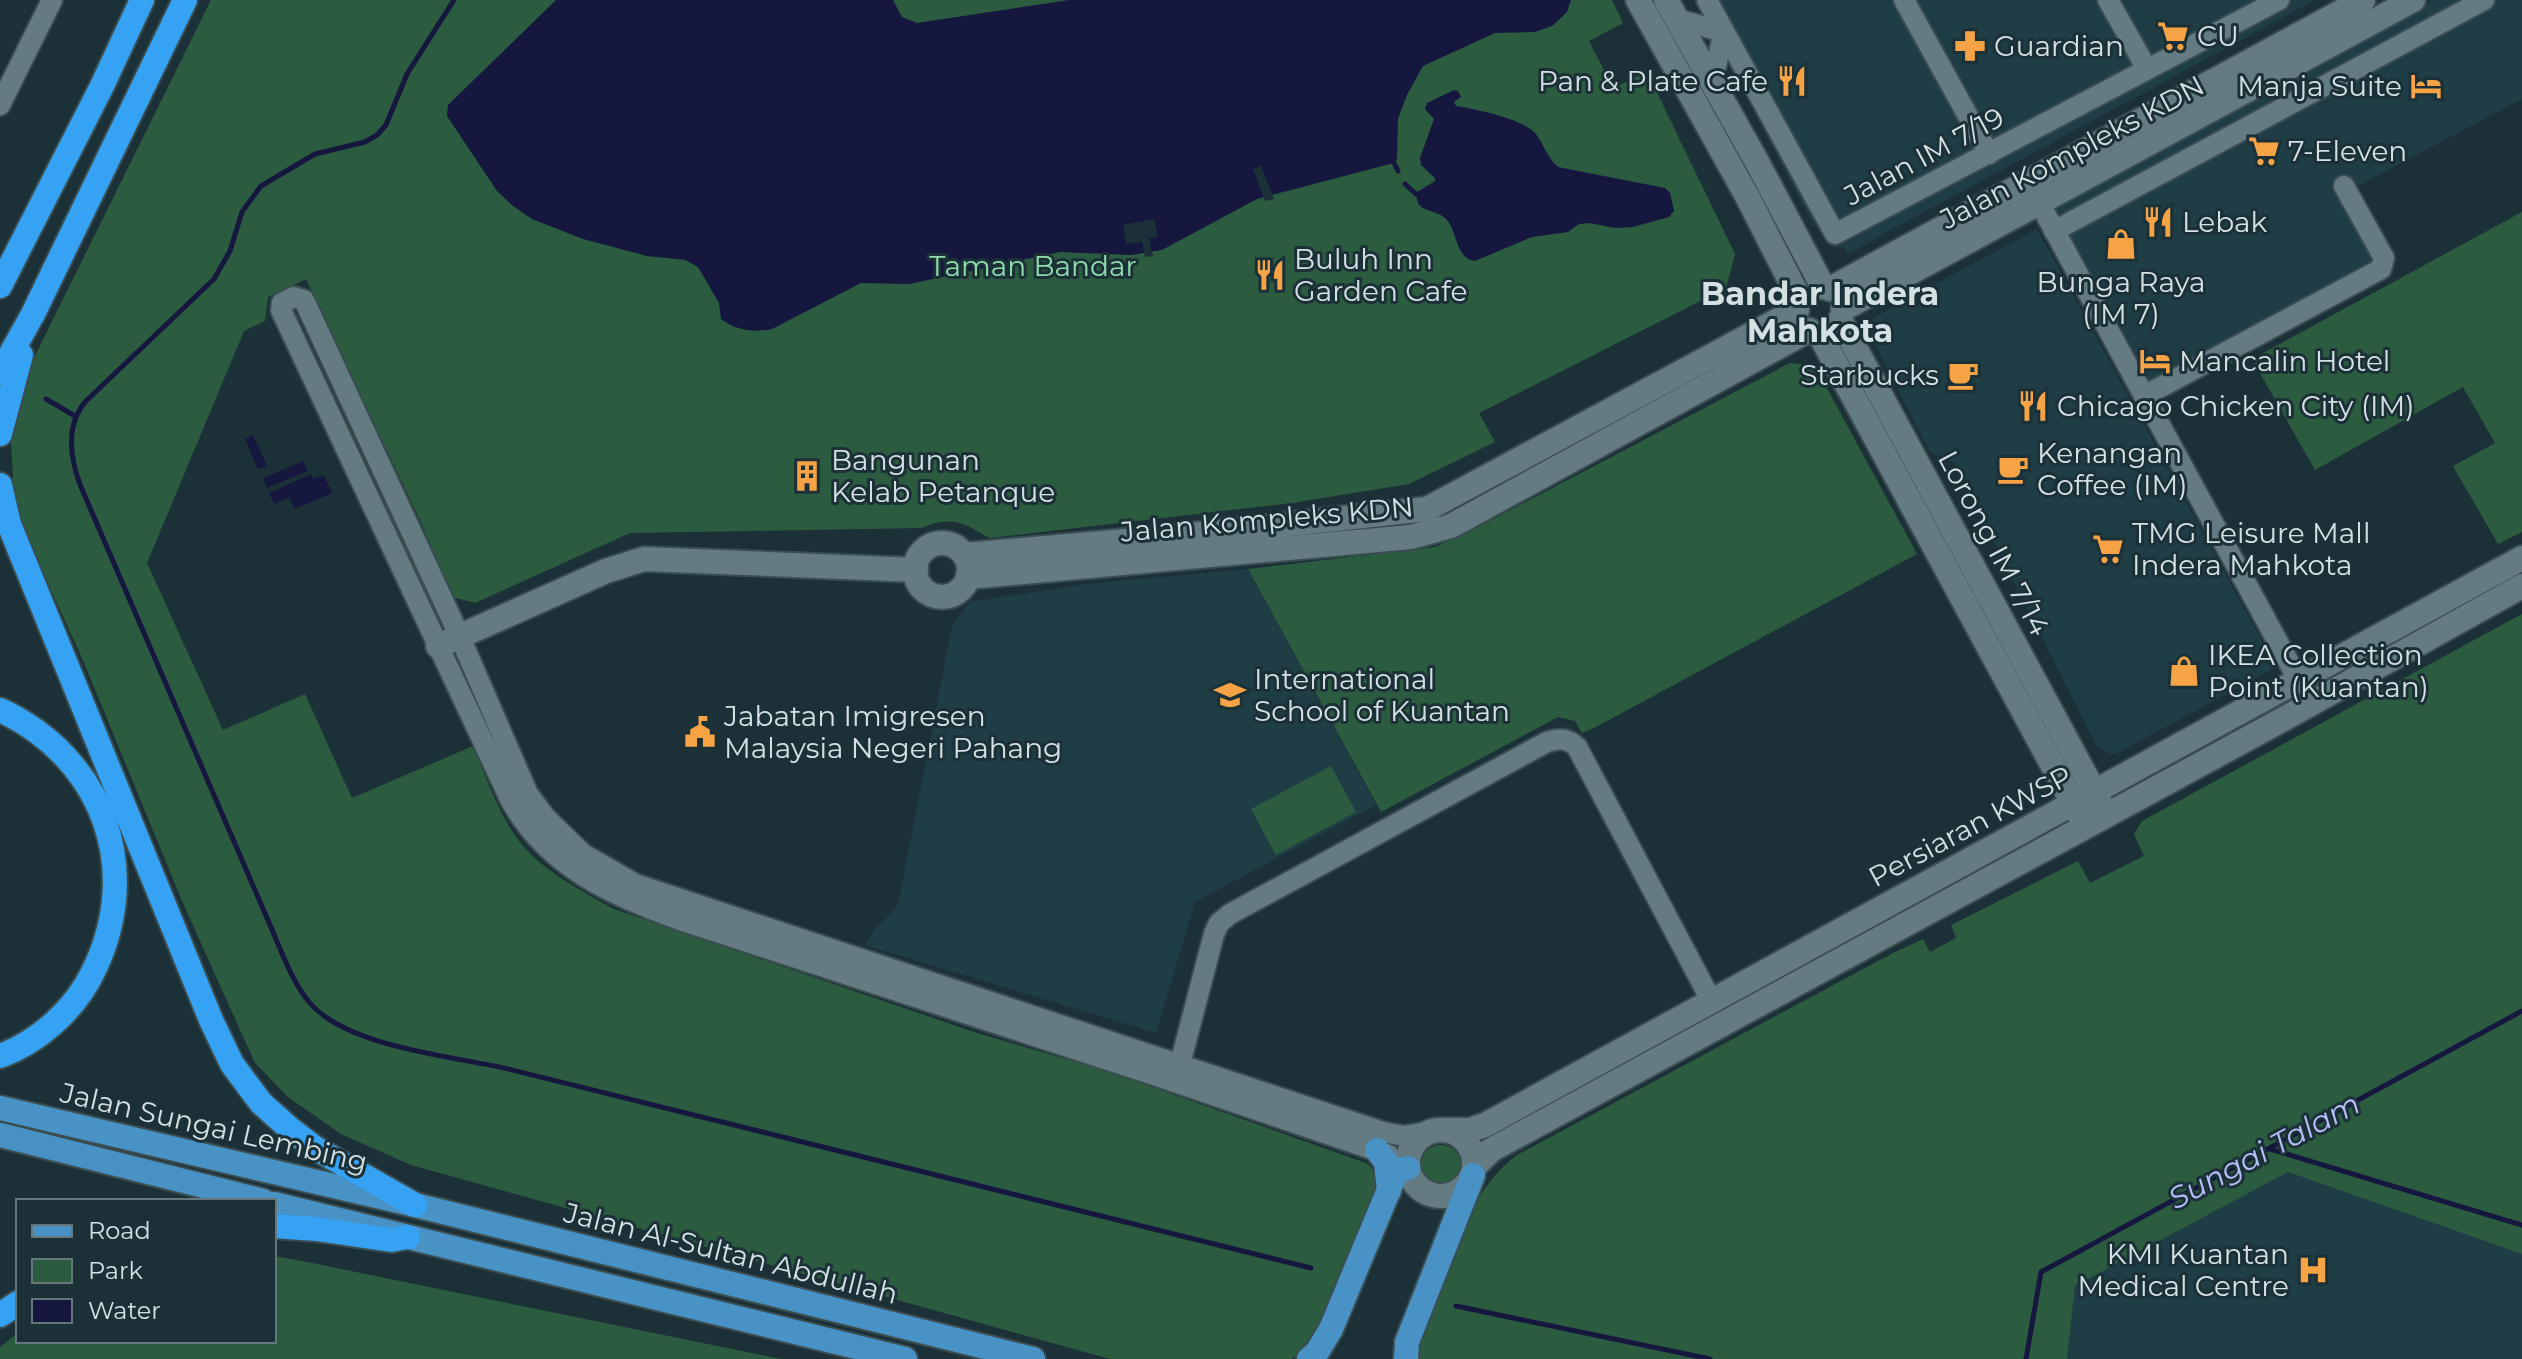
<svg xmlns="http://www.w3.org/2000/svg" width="2522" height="1359" font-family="Montserrat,sans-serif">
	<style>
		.built { fill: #1e3d45 }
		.green { fill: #2c5c40 }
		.water { fill: #15173f }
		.pier { fill: #1c3137 }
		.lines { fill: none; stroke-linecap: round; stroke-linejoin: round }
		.stream { stroke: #15173f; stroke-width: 5 }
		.street-casing { stroke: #3a4d51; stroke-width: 24 }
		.secondary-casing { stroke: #3a4d51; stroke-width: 28 }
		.primary-casing { stroke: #3a4d51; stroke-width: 28 }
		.highway-casing { stroke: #3a4d51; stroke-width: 28 }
		.street { stroke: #637b81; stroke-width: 20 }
		.secondary { stroke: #637b81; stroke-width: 24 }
		.primary { stroke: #4892c6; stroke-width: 24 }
		.highway { stroke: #36a2f4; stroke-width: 24 }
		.labels { text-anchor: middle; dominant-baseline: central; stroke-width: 6; stroke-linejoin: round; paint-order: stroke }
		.poi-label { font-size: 28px; fill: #d4e1e4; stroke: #1c3137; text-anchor: start }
		.street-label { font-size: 28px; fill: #d4e1e4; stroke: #1c3137 }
		.park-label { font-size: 28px; fill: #8eddac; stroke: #1c3137 }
		.water-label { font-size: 30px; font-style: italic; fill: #b5c0fa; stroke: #1c3137 }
		.quarter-label { font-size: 32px; font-weight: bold; fill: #d4e1e4; stroke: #1c3137 }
	</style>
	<rect width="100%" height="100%" fill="#1c3137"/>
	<!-- built -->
	<g class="built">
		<path d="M 1696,0 L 2315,0 L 1847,254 L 1844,248 L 1835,247 L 1821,222 L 1814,226 Z"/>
		<path d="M 2432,0 L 2522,0 L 2522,99 L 2354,188 L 2394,262 L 2389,276 L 2157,403 L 2051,209 Z"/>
		<path d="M 2037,229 L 2276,667 L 2118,753 L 2110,754 L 2097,747 L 1954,463 L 1930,452 L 1873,340 L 1869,326 L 1875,317 Z"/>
		<path d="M 1248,569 L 1376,805 L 1195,902 L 1156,1033 L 865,945 L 876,926 L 881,924 L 898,905 L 952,626 L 970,602 L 1086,584 Z"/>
		<path d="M 2288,1172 L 2522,1254 L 2522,1359 L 2067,1359 L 2075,1286 Z"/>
	</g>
	<!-- green -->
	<g class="green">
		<path d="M 211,0 L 1612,0 L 1623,23 L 1589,41 L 1613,88 L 1647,72 L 1735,254 L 1726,288 L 1479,413 L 1495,442 L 1409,484 L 1292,503 L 989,538 C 962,521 951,516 921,528 L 630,533 L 475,603 L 453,597 L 420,520 L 306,279 L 268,297 L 265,321 L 244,331 L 147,563 L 223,730 L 305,694 L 352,798 L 473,746 C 486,777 498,813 519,841 C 540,869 583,892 614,909 L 977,1033 L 1107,1071 L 1366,1163 L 1372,1168 L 1377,1191 L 1314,1337 L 1305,1349 L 1292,1359 L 1110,1359 L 411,1165 L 341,1134 L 288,1097 L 255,1063 L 182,901 L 82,658 L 21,524 L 14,493 L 11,443 L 13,421 L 26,374 Z"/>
		<path d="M 2522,212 L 2522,532 L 2498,544 L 2453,466 L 2495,443 L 2463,387 L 2315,470 L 2252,359 Z"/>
		<path d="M 1790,363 C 1806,364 1812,366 1822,379 L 1917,554 L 1594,728 L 1582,733 L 1575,721 L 1558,717 L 1381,812 L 1248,569 L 1435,547 L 1482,525 Z"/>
		<path d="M 2522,614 L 2522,1254 L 2288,1172 L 2075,1286 L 2067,1359 L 1414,1359 C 1430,1298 1465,1192 1517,1155 L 1893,953 L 1923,939 L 1930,952 L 1956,938 L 1951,925 L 2078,861 L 2090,883 L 2144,856 L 2134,834 L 2142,821 Z"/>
		<path d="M 1331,766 L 1356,812 L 1276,855 L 1251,809 Z"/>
		<circle cx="1441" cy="1165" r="20"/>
		<path d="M 274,1256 L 307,1262 L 781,1359 L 0,1359 L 0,1347 L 18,1333 L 18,1341 L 274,1341 Z"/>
	</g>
	<!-- water -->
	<g class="water">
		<path d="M 556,0 L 893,0 L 902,17 L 917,23 L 1069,0 L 1571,0 L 1567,12 L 1552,26 L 1535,32 L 1495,33 L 1423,66 L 1407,95 L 1398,119 L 1397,159 L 1394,163 L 1257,199 L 1162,250 L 1131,255 L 1060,252 L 909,284 L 861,283 L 772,329 C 754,333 735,330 721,319 L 719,303 L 698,267 L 685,260 L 647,256 L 583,239 L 532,219 L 513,206 L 497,191 L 447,116 L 448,105 Z"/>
		<path d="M 1454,90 L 1458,91 L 1461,97 L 1454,102 L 1456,106 C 1475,109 1524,119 1536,134 C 1544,145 1547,157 1558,167 L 1665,188 L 1670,193 L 1674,211 L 1669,217 L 1633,227 L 1615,228 L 1590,223 L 1579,224 L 1568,232 L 1532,237 L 1475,261 C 1455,258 1458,233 1447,220 C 1436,207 1414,215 1417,192 L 1435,181 L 1435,178 L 1421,165 L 1420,158 L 1434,119 L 1425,109 L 1427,103 Z"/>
		<path d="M 253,435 L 267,466 L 258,469 L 245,439 Z"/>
		<path d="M 303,461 L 308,471 L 267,488 L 263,478 Z"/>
		<path d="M 311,474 L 313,479 L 324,475 L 332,493 L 295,509 L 289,497 L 274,504 L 269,493 Z"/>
	</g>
	<!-- pier -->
	<g class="pier">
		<path d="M 1261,166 L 1274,199 L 1265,201 L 1253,169 Z"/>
		<path d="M 1154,219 L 1158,237 L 1149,238 L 1153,256 L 1145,257 L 1142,242 L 1126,244 L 1123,225 Z"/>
	</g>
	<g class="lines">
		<!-- stream -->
		<g class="stream">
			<path d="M 454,0 L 407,74 L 386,125 L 377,135 L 365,142 L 315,154 L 261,186 L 242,212 L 230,251 L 214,279 L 86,401 C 65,425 70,459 81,487 L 270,925 C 281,950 291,980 309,1002 C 345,1046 449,1056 504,1068 L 1311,1268"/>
			<path d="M 1394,163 L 1398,171"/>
			<path d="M 1405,184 L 1417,195"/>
			<path d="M 46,399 L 75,416"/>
			<path d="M 2270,1149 L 2522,1225"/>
			<path d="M 1456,1306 L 1710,1359"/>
			<path d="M 2026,1359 L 2041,1272 L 2522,1011"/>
		</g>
		<defs>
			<g id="street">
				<path d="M 1707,0 L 1835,234 L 2279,0"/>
				<path d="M 1904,0 L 1989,154"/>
				<path d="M 2108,0 L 2147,69"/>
				<path d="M 1676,19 L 1724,32 L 1712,83"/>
				<path d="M 0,105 L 52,0"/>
				<path d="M 2040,204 L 2299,681"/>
				<path d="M 2054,231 L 2484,0"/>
				<path d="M 2144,396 L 2381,269 L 2384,258 L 2344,186"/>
				<path d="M 1180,1064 L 1214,934 L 1219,923 L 1230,914 L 1547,742 C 1559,738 1568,738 1577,747 L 1711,1000"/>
				<path d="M 1389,1155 L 1151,1074 L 683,921 C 615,897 546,867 510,799 L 281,310 L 282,303 L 294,297 L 304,300 L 460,637 L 528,794 L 545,817 L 583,854 L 635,884 L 1383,1132 L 1404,1136 L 1433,1131"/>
			</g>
			<g id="secondary">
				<path d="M 1638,0 L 1747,196 L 1800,300"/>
				<path d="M 1666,0 L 1757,162 L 1823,287"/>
				<path d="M 1830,289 L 2363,0"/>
				<path d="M 1843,309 L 2413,0"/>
				<path d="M 1840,320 L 2103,808"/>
				<path d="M 1819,333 L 2080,816"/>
				<circle cx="942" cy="570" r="27"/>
				<path d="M 965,555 L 1182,536 L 1427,509 L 1797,310"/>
				<path d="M 968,577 L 1411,537 L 1451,526 L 1809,330"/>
				<path d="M 438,646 L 606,571 L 644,559 L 916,570"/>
				<circle cx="1441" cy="1163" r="33"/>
				<path d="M 1442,1130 L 1470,1130 L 1485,1125 L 2522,558"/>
				<path d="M 1475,1166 L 1491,1150 L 2289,716 L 2522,586"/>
			</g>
			<g id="primary">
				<path d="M 0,1108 L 415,1205 L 1033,1359"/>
				<path d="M 0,1135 L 263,1201"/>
				<path d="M 1377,1150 L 1386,1162 L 1389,1191"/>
				<path d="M 274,1204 L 905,1359"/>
				<path d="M 1309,1359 L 1317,1352 L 1331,1329 L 1395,1175 L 1398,1170 L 1408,1168"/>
				<path d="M 1406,1359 L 1407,1342 L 1473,1175"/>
			</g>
			<g id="highway">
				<path d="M 0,286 L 102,86 L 142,0"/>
				<path d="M 0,373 L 33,314 L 185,0"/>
				<path d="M 0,434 L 21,355"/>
				<path d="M 0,485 L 9,524 L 211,1020 L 232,1064 L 261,1103 L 289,1128 L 315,1148 L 415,1205"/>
				<path d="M 0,710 C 103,758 144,869 93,972 C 75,1009 39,1042 0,1056"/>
				<path d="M 274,1226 L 316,1229 L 391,1240 L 408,1237"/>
				<path d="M 0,1315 L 18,1303"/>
			</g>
		</defs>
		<!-- street casing -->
		<use href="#street" class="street-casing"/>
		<!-- secondary casing -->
		<use href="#secondary" class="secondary-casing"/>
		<!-- primary casing -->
		<use href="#primary" class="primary-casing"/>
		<!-- highway casing -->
		<use href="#highway" class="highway-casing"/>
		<!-- street -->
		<use href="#street" class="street"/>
		<!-- secondary -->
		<use href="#secondary" class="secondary"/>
		<!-- primary -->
		<use href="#primary" class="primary"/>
		<!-- highway -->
		<use href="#highway" class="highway"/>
	</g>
	<!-- icons -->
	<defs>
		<symbol id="supermarket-bare" viewBox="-9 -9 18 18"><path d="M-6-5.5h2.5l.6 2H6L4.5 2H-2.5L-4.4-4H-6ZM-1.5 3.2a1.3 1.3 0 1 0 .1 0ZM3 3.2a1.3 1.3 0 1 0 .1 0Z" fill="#f5a345" stroke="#1c3137" stroke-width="2.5" paint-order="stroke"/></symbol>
		<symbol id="pharmacy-bare" viewBox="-9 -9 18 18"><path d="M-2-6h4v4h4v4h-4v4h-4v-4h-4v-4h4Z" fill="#f5a345" stroke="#1c3137" stroke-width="2.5" paint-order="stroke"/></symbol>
		<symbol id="restaurant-bare" viewBox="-9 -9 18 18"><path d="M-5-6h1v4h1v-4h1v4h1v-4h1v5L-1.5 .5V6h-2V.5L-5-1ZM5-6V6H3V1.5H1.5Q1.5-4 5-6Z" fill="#f5a345" stroke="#1c3137" stroke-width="2.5" paint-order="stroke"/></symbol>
		<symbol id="hotel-bare" viewBox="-9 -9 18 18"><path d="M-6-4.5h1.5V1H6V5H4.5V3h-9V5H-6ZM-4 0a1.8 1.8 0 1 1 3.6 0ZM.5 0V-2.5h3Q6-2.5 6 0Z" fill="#f5a345" stroke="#1c3137" stroke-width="2.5" paint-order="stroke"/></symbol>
		<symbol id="shop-bare" viewBox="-9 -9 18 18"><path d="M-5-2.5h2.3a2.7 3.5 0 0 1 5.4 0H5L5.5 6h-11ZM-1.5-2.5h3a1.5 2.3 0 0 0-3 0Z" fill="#f5a345" stroke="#1c3137" stroke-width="2.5" paint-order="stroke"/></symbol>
		<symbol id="cafe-bare" viewBox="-9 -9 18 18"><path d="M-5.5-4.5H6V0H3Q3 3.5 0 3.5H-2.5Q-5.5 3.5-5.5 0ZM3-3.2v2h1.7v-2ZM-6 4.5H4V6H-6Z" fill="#f5a345" stroke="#1c3137" stroke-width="2.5" paint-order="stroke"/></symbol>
		<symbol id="building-bare" viewBox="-9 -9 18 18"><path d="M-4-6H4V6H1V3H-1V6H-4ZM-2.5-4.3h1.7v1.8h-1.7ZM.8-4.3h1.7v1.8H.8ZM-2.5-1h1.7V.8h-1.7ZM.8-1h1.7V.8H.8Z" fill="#f5a345" stroke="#1c3137" stroke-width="2.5" paint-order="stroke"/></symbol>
		<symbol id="school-bare" viewBox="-9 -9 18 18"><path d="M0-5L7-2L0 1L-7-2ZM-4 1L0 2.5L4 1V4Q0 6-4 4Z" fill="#f5a345" stroke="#1c3137" stroke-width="2.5" paint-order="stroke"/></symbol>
		<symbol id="civic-bare" viewBox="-9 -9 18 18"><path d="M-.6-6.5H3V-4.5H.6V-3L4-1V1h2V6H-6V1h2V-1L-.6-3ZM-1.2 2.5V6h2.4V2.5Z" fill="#f5a345" stroke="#1c3137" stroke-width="2.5" paint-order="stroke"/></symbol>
		<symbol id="hospital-bare" viewBox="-9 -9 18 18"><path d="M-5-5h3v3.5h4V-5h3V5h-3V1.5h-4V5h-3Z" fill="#f5a345" stroke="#1c3137" stroke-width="2.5" paint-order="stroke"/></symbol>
	</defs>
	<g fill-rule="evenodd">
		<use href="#supermarket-bare" x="2151" y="14" width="44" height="44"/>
		<use href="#pharmacy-bare" x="1948" y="24" width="44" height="44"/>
		<use href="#restaurant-bare" x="1770" y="59" width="44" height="44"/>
		<use href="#hotel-bare" x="2404" y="64" width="44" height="44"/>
		<use href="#supermarket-bare" x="2242" y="129" width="44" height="44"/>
		<use href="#restaurant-bare" x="2136" y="200" width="44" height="44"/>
		<use href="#shop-bare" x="2099" y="222" width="44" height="44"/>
		<use href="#restaurant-bare" x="1248" y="253" width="44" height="44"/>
		<use href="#hotel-bare" x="2133" y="339" width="44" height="44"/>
		<use href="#cafe-bare" x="1941" y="353" width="44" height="44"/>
		<use href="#restaurant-bare" x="2011" y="384" width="44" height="44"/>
		<use href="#cafe-bare" x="1991" y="447" width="44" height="44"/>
		<use href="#building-bare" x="785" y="454" width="44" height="44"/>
		<use href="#supermarket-bare" x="2086" y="527" width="44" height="44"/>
		<use href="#shop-bare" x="2162" y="649" width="44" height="44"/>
		<use href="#school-bare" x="1208" y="673" width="44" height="44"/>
		<use href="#civic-bare" x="678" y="710" width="44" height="44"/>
		<use href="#hospital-bare" x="2291" y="1248" width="44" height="44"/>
	</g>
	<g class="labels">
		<!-- poi labels -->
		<g class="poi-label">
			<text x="2197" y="36">CU</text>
			<text x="1994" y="46">Guardian</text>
			<text x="1768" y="81" text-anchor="end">Pan &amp; Plate Cafe</text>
			<text x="2402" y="86" text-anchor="end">Manja Suite</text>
			<text x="2288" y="151">7-Eleven</text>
			<text x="2182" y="222">Lebak</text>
			<text x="1294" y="259">Buluh Inn<tspan x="1294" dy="32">Garden Cafe</tspan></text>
			<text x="2121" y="282" text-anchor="middle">Bunga Raya<tspan x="2121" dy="32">(IM 7)</tspan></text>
			<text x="2179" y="361">Mancalin Hotel</text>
			<text x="1939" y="375" text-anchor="end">Starbucks</text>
			<text x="2057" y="406">Chicago Chicken City (IM)</text>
			<text x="2037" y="453">Kenangan<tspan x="2037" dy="32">Coffee (IM)</tspan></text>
			<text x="831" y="460">Bangunan<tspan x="831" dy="32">Kelab Petanque</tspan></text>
			<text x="2132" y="533">TMG Leisure Mall<tspan x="2132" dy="32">Indera Mahkota</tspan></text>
			<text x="2208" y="655">IKEA Collection<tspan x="2208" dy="32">Point (Kuantan)</tspan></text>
			<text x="1254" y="679">International<tspan x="1254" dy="32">School of Kuantan</tspan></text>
			<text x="724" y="716">Jabatan Imigresen<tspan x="724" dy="32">Malaysia Negeri Pahang</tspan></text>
			<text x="2289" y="1254" text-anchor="end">KMI Kuantan<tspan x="2289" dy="32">Medical Centre</tspan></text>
		</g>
		<!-- street labels -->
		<g class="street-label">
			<text transform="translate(2072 152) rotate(-28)">Jalan Kompleks KDN</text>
			<text transform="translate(1924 156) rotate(-28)">Jalan IM 7/19</text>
			<text transform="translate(1267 519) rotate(-5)">Jalan Kompleks KDN</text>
			<text transform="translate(1994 543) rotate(62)">Lorong IM 7/14</text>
			<text transform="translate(1970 826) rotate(-28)">Persiaran KWSP</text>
			<text transform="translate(214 1127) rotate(13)">Jalan Sungai Lembing</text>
			<text transform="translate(731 1253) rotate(14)">Jalan Al-Sultan Abdullah</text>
		</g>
		<!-- park labels -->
		<g class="park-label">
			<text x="1033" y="266">Taman Bandar</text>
		</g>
		<!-- water labels -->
		<g class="water-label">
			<text transform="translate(2264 1151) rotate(-28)">Sungai Talam</text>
		</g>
		<!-- quarter labels -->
		<g class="quarter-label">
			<text x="1820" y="293">Bandar Indera<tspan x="1820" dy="37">Mahkota</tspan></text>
		</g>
	</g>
	<!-- legend -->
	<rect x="16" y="1199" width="260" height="144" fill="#1c3137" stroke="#66777c" stroke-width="2"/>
	<rect x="32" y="1225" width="40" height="12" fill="#4892c6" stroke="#66777c" stroke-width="2"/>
	<text x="88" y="1239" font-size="24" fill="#d4e1e4">Road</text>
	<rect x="32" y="1259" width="40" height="24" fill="#2c5c40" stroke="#66777c" stroke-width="2"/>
	<text x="88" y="1279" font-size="24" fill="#d4e1e4">Park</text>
	<rect x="32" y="1299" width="40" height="24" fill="#15173f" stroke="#66777c" stroke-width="2"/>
	<text x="88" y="1319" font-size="24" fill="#d4e1e4">Water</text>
</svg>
